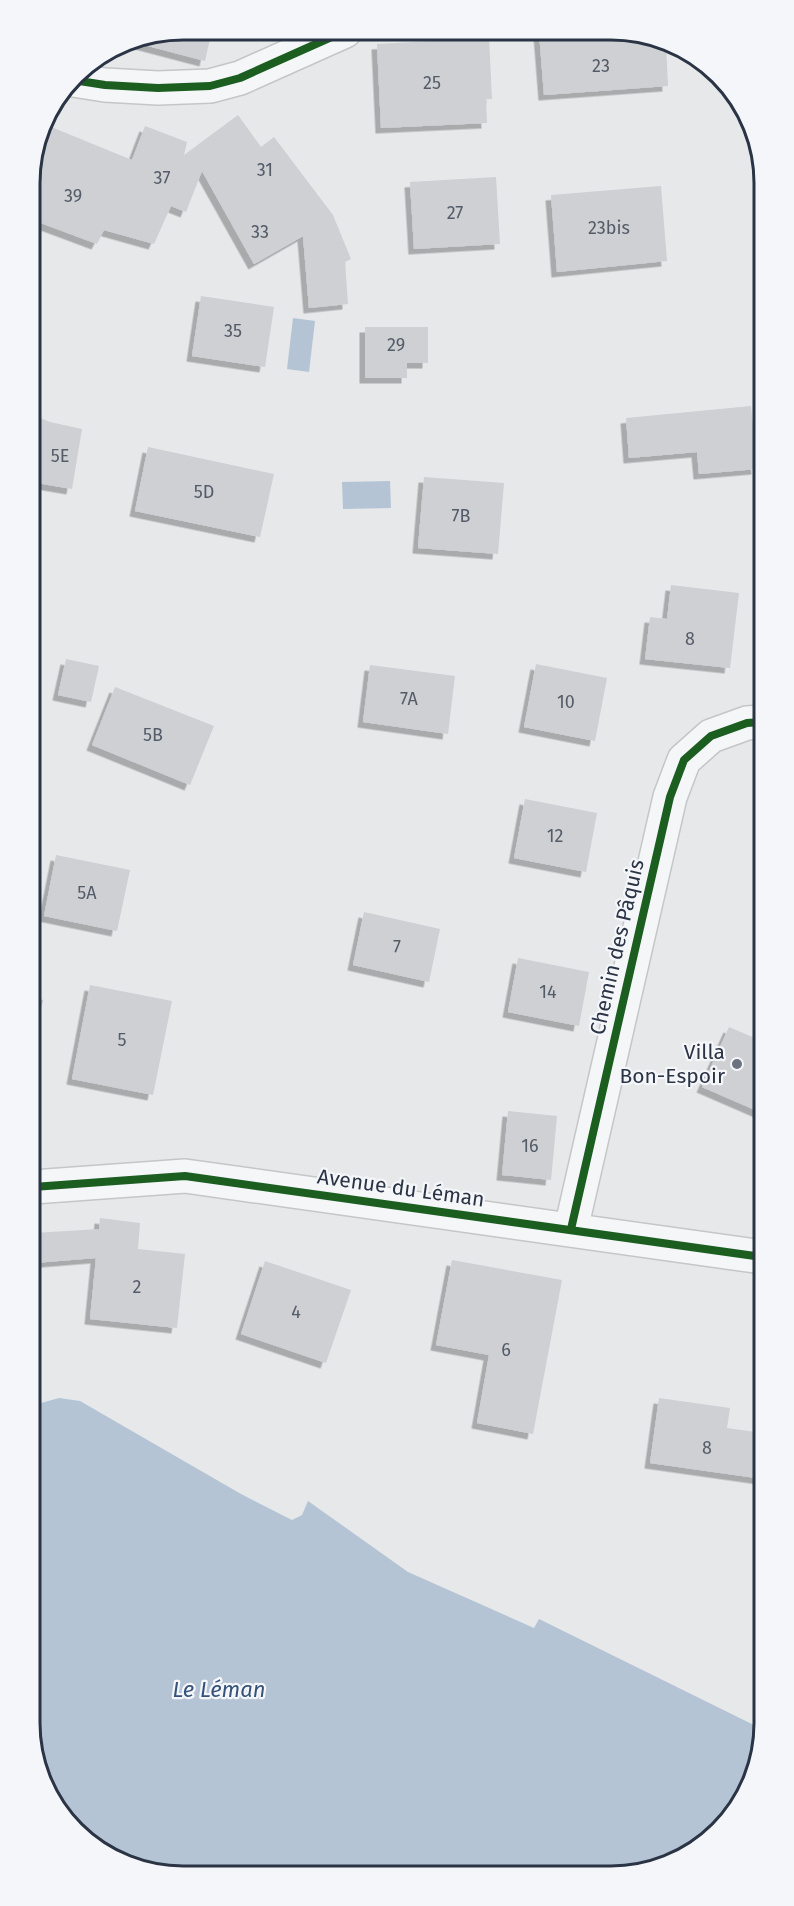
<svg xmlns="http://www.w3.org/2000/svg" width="794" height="1906" font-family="'Fira Sans',sans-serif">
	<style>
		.water { fill: #b4c4d5 }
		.building { fill: #ced0d3; filter: url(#shadow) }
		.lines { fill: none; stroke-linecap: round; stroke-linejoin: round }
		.minor-casing { stroke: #c4c6c8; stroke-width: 36 }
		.minor { stroke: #f5f6f7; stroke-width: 33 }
		.cycleway-casing { stroke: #f4f6f9; stroke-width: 11 }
		.cycleway { stroke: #1b5e20; stroke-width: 8 }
		.poi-dot { fill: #6c737f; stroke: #f4f6f9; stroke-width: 2 }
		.labels { text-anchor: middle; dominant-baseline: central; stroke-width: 4.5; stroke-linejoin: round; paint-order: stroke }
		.number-label { font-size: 18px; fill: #545c69 }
		.street-label { font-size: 21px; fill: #2b3445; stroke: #f4f6f9 }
		.poi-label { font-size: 21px; fill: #2b3445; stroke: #f4f6f9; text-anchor: end }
		.water-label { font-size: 22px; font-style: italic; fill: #34527a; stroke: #f4f6f9 }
		.rim { fill: none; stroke: #2b3445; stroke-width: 3 }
	</style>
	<defs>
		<filter id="shadow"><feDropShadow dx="-5.5" dy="5.5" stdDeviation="0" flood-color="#0004"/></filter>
	</defs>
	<rect width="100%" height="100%" fill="#e6e8ea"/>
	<!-- water -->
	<g class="water">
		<path d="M 293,318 L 315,321 L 309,372 L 287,369 Z"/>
		<path d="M 390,481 L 391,508 L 343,509 L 342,482 Z"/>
		<path d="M 33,997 L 43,1000 L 33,1042 Z"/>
		<path d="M 59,1398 L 80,1401 L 241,1494 L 292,1520 L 302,1515 L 308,1501 L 408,1572 L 534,1628 L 539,1619 L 764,1730 L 732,1816 L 696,1850 L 650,1871 L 154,1873 L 75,1831 L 35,1762 L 34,1405 Z"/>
	</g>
	<!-- building -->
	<g class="building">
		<path d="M 183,30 L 212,30 L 205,61 L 129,41 Z"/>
		<path d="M 539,32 L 640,33 L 666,45 L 668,86 L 544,95 Z"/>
		<path d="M 489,38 L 492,99 L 486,99 L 487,123 L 381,128 L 377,44 Z"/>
		<path d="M 238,115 L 261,147 L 274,137 L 333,215 L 351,259 L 345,262 L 348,304 L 309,308 L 303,236 L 254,264 L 202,171 L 186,212 L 171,206 L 154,244 L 104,230 L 97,244 L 30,219 L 30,173 L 44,124 L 132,160 L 145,126 L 187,142 L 184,155 Z"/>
		<path d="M 496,177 L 500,244 L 414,249 L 410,182 Z"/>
		<path d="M 661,186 L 667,261 L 557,272 L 551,195 Z"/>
		<path d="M 201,296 L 274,307 L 265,367 L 192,356 Z"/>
		<path d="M 365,327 L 428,327 L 428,363 L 407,363 L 407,378 L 365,378 Z"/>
		<path d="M 751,406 L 757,469 L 699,474 L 697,452 L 629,458 L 626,418 Z"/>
		<path d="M 31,414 L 50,422 L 82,429 L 72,489 L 31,482 Z"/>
		<path d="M 148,447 L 274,474 L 260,537 L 135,511 Z"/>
		<path d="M 424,477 L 504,483 L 498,554 L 418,548 Z"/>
		<path d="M 671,585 L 739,593 L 730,668 L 645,659 L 650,617 L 667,619 Z"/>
		<path d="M 66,659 L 99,666 L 91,702 L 58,695 Z"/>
		<path d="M 536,664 L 607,678 L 595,741 L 524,727 Z"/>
		<path d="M 370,665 L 455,676 L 448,734 L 363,722 Z"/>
		<path d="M 115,687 L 214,726 L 190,785 L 92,745 Z"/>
		<path d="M 525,799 L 597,813 L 586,872 L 514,858 Z"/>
		<path d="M 56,855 L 130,870 L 117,931 L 44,916 Z"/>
		<path d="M 364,912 L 440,929 L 429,982 L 353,965 Z"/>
		<path d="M 518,958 L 589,972 L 579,1026 L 508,1012 Z"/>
		<path d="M 90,985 L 172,1001 L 153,1095 L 72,1079 Z"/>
		<path d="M 729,1027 L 762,1041 L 762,1113 L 702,1087 Z"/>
		<path d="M 508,1111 L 557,1116 L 551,1180 L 502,1175 Z"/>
		<path d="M 100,1218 L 140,1223 L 138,1249 L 185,1254 L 177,1328 L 90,1319 L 96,1258 L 34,1263 L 34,1233 L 99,1229 Z"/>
		<path d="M 452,1260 L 562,1280 L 533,1434 L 477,1423 L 489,1355 L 436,1345 Z"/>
		<path d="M 265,1261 L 351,1290 L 326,1363 L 241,1334 Z"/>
		<path d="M 659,1398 L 730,1408 L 727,1428 L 763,1433 L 763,1479 L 650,1463 Z"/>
	</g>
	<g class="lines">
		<defs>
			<g id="minor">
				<path d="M 73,80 L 105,85 L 158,88 L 210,86 L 240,78 L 345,31"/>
				<path d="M 33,1187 L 185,1176 L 762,1257"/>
				<path d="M 571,1229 L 670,797 L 684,760 L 711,736 L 747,723 L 761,722"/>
			</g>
		</defs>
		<!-- minor casing -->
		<use href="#minor" class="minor-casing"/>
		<!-- minor -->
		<use href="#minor" class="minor"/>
		<defs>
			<g id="cycleway">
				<path d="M 73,80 L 105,85 L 158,88 L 210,86 L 240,78 L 345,31"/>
				<path d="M 33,1187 L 185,1176 L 762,1257"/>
				<path d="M 571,1229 L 670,797 L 684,760 L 711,736 L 747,723 L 761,722"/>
			</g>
		</defs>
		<!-- cycleway casing -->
		<use href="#cycleway" class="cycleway-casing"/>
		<!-- cycleway -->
		<use href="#cycleway" class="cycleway"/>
	</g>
	<!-- markers -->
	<circle class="poi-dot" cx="737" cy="1064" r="6"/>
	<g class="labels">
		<!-- number labels -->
		<g class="number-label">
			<text x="601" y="66">23</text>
			<text x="432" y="83">25</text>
			<text x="265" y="170">31</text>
			<text x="162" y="178">37</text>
			<text x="73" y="196">39</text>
			<text x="455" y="213">27</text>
			<text x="609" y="228">23bis</text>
			<text x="260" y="232">33</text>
			<text x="233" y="331">35</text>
			<text x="396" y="345">29</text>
			<text x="60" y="456">5E</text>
			<text x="204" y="492">5D</text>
			<text x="461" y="516">7B</text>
			<text x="690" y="639">8</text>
			<text x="409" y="699">7A</text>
			<text x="566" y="702">10</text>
			<text x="153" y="735">5B</text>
			<text x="555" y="836">12</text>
			<text x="87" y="893">5A</text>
			<text x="397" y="947">7</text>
			<text x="548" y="992">14</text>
			<text x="122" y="1040">5</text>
			<text x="530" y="1146">16</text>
			<text x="137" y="1287">2</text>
			<text x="296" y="1312">4</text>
			<text x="506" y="1350">6</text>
			<text x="707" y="1448">8</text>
		</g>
		<!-- street labels -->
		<g class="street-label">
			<text transform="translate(617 947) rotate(-77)">Chemin des Pâquis</text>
			<text transform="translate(401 1188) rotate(8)">Avenue du Léman</text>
		</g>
		<!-- poi labels -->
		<g class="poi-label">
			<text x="725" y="1052">Villa<tspan x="725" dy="24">Bon-Espoir</tspan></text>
		</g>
		<!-- water labels -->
		<g class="water-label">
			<text x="219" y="1689">Le Léman</text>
		</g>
	</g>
	<!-- crop -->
	<path d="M0 0H794V1906H0ZM183 40H611A143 143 0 0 1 754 183V1723A143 143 0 0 1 611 1866H183A143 143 0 0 1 40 1723V183A143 143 0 0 1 183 40Z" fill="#f4f6f9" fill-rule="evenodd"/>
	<path class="rim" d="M183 40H611A143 143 0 0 1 754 183V1723A143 143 0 0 1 611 1866H183A143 143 0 0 1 40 1723V183A143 143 0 0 1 183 40Z"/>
</svg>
